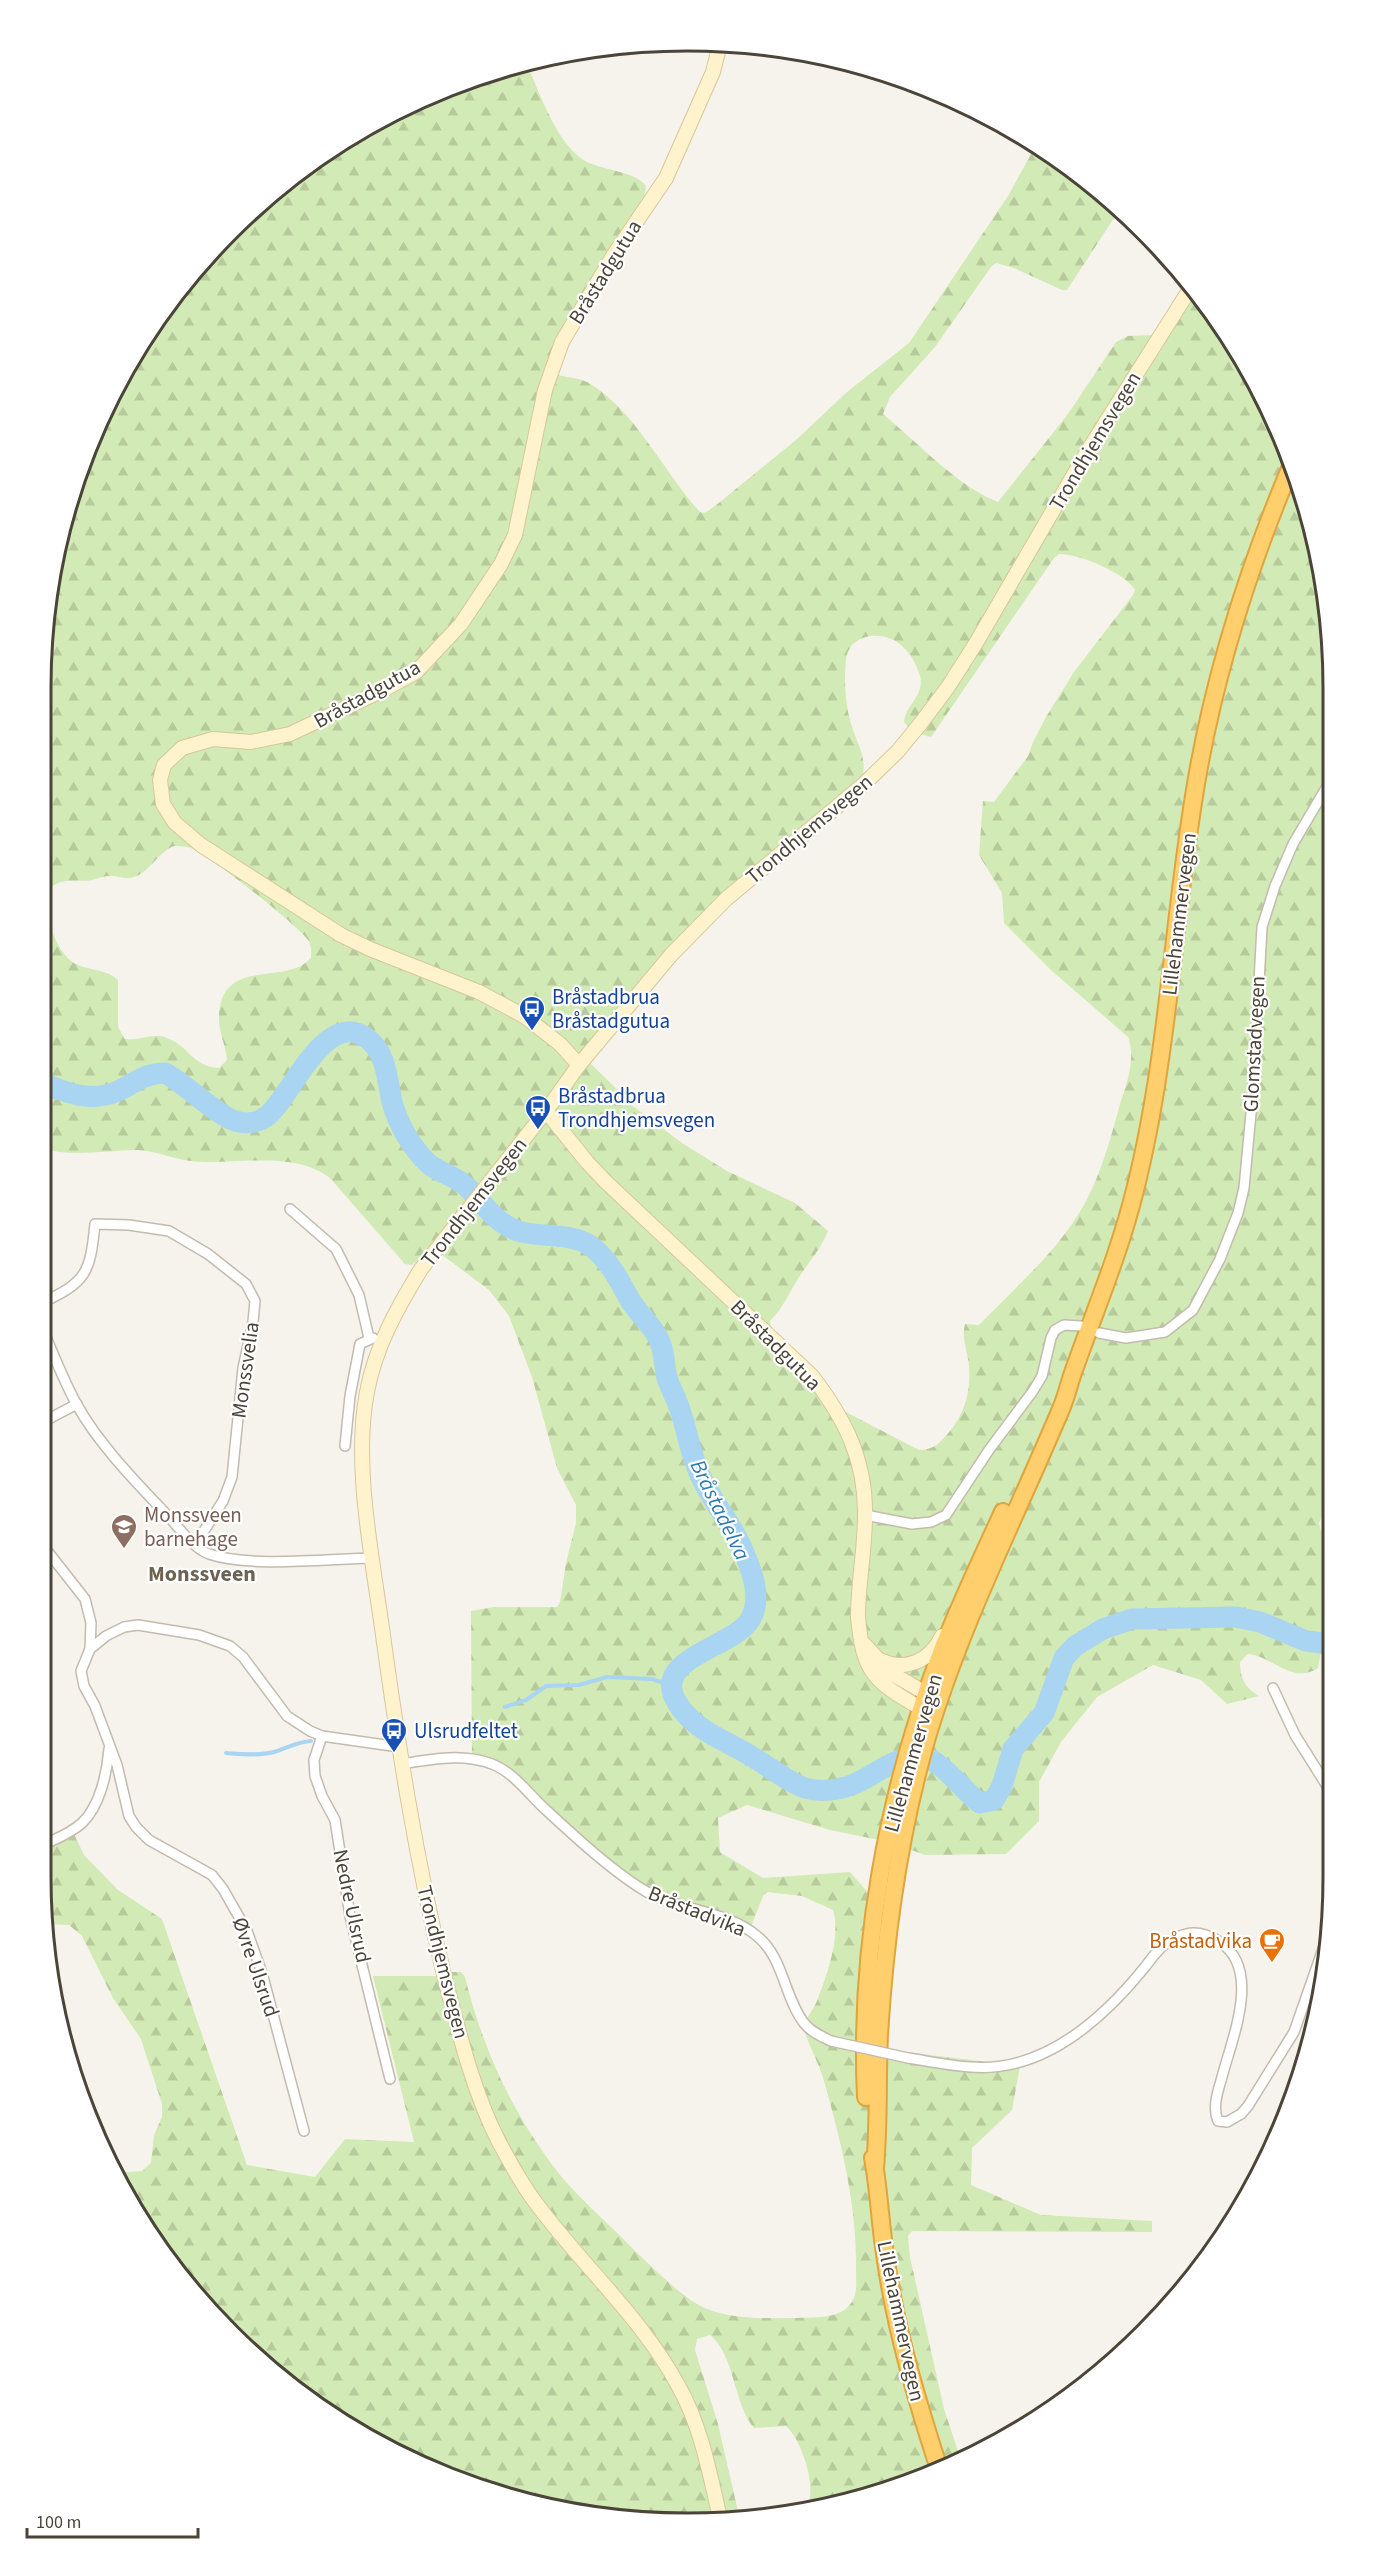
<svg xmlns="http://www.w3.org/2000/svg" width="1374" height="2564" font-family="'Source Sans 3',sans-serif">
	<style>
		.forest { fill: url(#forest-firs); fill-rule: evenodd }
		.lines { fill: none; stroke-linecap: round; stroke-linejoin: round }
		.stream { stroke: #a9d4f2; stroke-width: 4 }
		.river { stroke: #a9d4f2; stroke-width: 21 }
		.street-casing { stroke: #c2bbae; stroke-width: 12 }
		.secondary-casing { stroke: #d6c79b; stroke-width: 16 }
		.highway-casing { stroke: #e0a43c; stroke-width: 20 }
		.street { stroke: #fff; stroke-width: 9 }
		.secondary { stroke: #fff3cd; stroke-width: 14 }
		.highway { stroke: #ffcf6e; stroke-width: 16 }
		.street-bridge-casing { stroke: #c2bbae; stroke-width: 12; stroke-linecap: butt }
		.street-bridge { stroke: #fff; stroke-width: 9 }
		.labels { text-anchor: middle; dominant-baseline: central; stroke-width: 4.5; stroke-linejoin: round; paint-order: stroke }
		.street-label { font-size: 21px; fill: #4b4439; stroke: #fff }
		.transit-label { font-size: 21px; fill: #164399; stroke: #fff; text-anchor: start }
		.education-label { font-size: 21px; fill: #785e54; stroke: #fff; text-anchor: start }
		.food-label { font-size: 21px; fill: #c56008; stroke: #fff; text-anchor: end }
		.water-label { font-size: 22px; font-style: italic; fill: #2e7ab2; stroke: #fff }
		.neighbourhood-label { font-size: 22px; font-weight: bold; fill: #6e6250; stroke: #fff }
		.rim { fill: none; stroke: #4b4439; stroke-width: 3 }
	</style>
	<defs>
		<pattern id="forest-firs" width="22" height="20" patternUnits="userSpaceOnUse" patternTransform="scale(1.5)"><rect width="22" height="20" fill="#d2eab5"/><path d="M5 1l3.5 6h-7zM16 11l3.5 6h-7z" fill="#b6ca9c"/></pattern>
	</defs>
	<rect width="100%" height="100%" fill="#f6f3ec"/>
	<!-- forest -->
	<path class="forest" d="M 526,62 C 539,91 555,140 582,159 C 599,171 634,170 646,186 L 644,199 L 572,319 L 556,374 C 566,378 577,377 587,382 C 634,408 664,473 700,512 L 705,513 L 715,506 L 796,440 L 847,392 L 909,343 L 1008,196 L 1036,145 L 1114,201 L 1120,209 L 1067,290 L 1062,290 L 1014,268 L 996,263 L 991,267 L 935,347 L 890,397 L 883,414 C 917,442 957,486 998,502 L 1068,414 L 1116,342 L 1128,336 L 1153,335 L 1192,290 L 1225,328 L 1299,479 L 1328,603 L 1331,1508 L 1322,1517 L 1319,1523 L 1321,1531 L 1331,1540 L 1331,1610 C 1324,1619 1322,1626 1331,1634 L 1331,1649 L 1321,1652 L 1318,1668 C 1293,1685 1272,1656 1248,1654 L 1240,1662 C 1240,1678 1245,1688 1259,1696 L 1227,1704 L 1201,1680 L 1153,1665 L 1097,1697 L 1061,1742 L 1039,1782 L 1039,1821 L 1006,1854 L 925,1855 L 889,1842 L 830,1830 L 747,1805 L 718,1818 L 720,1852 L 763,1878 L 850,1872 L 878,1904 L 873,2048 L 1020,2066 L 1012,2110 L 972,2148 L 971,2185 L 1041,2215 L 1152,2221 L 1152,2232 L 912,2231 L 908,2236 L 910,2257 L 944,2409 L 961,2460 L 935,2474 L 854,2502 L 785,2513 L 809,2501 C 815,2482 801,2439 786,2426 L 754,2428 C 733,2403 735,2355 710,2335 L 697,2339 L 695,2350 L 718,2424 L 740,2520 L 730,2522 L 644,2522 L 520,2502 L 439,2474 L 328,2415 L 260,2363 L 174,2271 L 127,2200 L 115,2173 L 142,2171 L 151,2163 L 154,2135 L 162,2117 L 162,2104 L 141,2039 L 113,1998 L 82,1936 L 69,1925 L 45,1924 L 41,1877 L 41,1845 L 73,1832 L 84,1855 L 118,1890 L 162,1919 L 247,2165 L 315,2177 L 345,2139 L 414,2142 L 373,1976 L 440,1976 L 449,1972 L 461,1972 L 465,1977 C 483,2050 513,2115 560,2175 C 581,2200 607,2222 630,2246 C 649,2264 684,2300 707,2309 C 736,2320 766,2318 797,2318 C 818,2317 847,2320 855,2295 C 857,2286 856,2277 856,2268 C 857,2206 841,2141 824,2081 C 819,2063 810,2048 804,2030 C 804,2021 813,2010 817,2001 C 827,1975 841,1937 833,1910 L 802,1896 L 767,1892 L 763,1896 L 749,1932 L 650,1895 L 566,1825 L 513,1773 L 472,1761 L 471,1611 L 494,1607 L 557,1607 L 560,1602 L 566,1563 L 576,1523 L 576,1505 L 557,1468 L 532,1377 L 509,1316 L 489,1290 L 437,1251 L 425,1254 L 412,1265 L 405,1264 L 330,1178 C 292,1149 235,1166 191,1161 C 172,1159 158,1151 137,1150 C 105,1150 73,1158 41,1148 L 42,645 L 63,519 L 127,364 L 201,261 L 293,174 L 401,107 ZM 1059,554 C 1078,553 1127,574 1135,590 L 1133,595 L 1074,672 L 1046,717 L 1033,742 L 1028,756 L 994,802 L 983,801 L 979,855 L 1002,893 L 1004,923 L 1052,971 L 1128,1037 C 1136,1059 1127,1083 1120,1104 C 1109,1145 1097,1189 1072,1224 C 1049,1258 1008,1295 979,1325 L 965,1324 C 961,1340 968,1351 969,1366 C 971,1390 965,1413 950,1431 C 941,1442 934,1450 919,1450 L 842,1410 L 771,1328 L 770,1321 C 783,1308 789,1293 799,1277 C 809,1262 821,1249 828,1231 L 795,1203 L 727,1171 L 682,1143 L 629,1103 L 625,1097 L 588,1061 L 694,929 L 863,776 C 866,755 858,746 852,727 C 845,705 844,682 846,659 C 850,632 884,630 901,645 C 910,652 917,665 920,676 C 925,696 905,705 904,722 L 912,732 L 931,737 L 1054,558 ZM 174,846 C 178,846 183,846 188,847 C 207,853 295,923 308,940 C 312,946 311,952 311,958 C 286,987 219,955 219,1019 C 219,1034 226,1045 227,1060 L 219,1068 C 193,1067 189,1046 167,1038 C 153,1032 140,1041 125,1039 L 118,1027 L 118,980 C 106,969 92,971 78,965 C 55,955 43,912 49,890 C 60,876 77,883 93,880 C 99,878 104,876 111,876 C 119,876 126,880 134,877 C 150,872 158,852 174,846 Z"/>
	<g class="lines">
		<!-- stream -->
		<g class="stream">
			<path d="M 505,1707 L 526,1700 L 546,1686 L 579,1685 L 607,1677 L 652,1679 L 671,1686"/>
			<path d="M 226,1753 C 241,1754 259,1756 274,1752 C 288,1748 296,1742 311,1741"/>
		</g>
		<!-- river -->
		<path class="river" d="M 41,1082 C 65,1093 92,1103 118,1091 C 135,1083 145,1073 165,1073 C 185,1083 221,1120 239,1122 C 248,1124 259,1122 267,1116 C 291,1098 326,1004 369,1040 C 387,1055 387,1080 392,1102 C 398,1124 412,1149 430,1165 C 442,1174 458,1177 468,1188 C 485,1205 494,1222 518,1231 C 540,1238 571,1232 591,1246 C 609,1260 619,1280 630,1300 C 639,1315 654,1326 660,1342 C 665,1354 664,1366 667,1378 C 671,1390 678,1401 681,1413 C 688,1434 691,1457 701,1477 C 714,1505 734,1526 745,1555 C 753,1574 762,1600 750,1620 C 731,1650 640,1659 683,1711 C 702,1734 727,1741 751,1756 C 768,1766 784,1779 802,1787 C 815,1792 833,1791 846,1787 C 871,1780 894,1754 922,1757 C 941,1759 963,1791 980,1803 L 994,1800 L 1002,1786 L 1013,1749 L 1044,1713 L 1064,1658 L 1075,1646 L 1103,1629 L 1132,1619 L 1236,1617 L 1260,1622 L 1306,1641 L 1331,1644"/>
		<defs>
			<g id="street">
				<path d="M 290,1209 L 336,1249 L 359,1295 L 369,1338"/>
				<path d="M 41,1303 C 87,1282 90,1273 95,1224 L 129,1225 L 169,1231 L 208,1254 L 246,1284 L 255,1301 L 253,1322 L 243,1368 L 232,1477 L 223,1501 L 195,1545"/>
				<path d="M 41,1326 C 53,1352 63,1380 77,1405 C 100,1446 137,1483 169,1517 C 180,1529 193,1548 209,1554 C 251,1568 326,1559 372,1558"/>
				<path d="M 1099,1333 L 1126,1338 L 1165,1332 L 1193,1310 L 1220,1259 L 1238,1213 L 1244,1188 L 1253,1092 L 1262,927 L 1275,886 L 1293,844 L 1329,783"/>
				<path d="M 41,1423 L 77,1404"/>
				<path d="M 345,1446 L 350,1396 L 360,1344 L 373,1338"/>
				<path d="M 865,1515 L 912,1524 L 931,1522 L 946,1515 L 989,1450 L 1033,1391 L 1042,1376 L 1051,1338 L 1055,1330 L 1064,1325 L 1081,1326"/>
				<path d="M 41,1543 L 85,1599 L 91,1623 L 90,1649"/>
				<path d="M 1273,1688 L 1295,1735 L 1332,1794"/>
				<path d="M 322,1736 L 314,1760 L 315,1776 L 322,1796 L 335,1820 L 350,1916 L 390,2079"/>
				<path d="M 401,1764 C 431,1759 463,1753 492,1764 C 513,1772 528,1793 544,1808 C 572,1834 614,1873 647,1892 C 681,1911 726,1910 757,1936 C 784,1958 784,1997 804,2023 C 811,2032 821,2036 831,2041"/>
				<path d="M 41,1846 C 55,1839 70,1834 82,1823 C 100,1806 107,1773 109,1749"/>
				<path d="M 908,2058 C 928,2061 950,2066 971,2067 C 1043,2073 1103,2019 1145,1967 C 1156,1952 1167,1938 1186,1934 C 1198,1931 1209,1935 1220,1942 C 1262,1970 1232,2038 1222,2077 C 1218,2091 1212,2107 1218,2121 L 1227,2122 L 1241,2114 L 1248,2106 L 1294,2032 L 1331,1926"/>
				<path d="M 304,2131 L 262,1973 L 247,1931 L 223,1889 L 212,1875 L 149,1840 L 136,1827 L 129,1816 L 117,1765 L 95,1706 L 84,1686 L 81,1671 L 90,1649 L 106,1636 L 124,1627 L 138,1625 L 199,1635 L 230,1646 L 243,1657 L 287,1716 L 310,1731 L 322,1736 L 399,1747"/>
			</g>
			<g id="secondary">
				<path d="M 579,1065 L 560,1044 L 524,1016 L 479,992 L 370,949 L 341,935 L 201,845 L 175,823 L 163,804 L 160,780 L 164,765 L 182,748 L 213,739 L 251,742 L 290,734 L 385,689 L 416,672 L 461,624 L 501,564 L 515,535 L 545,390 L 562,342 L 613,256 L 666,178 L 713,72 L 720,44"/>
				<path d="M 546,1111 L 587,1162 L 606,1182 L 812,1376 C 845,1419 866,1460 865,1516 C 865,1550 858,1583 858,1617 C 863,1674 875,1682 922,1709 L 937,1705 L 927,1694 L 891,1673 L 863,1643"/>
				<path d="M 880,1660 C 906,1672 930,1661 942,1636"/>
				<path d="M 721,2522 C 710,2476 702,2428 679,2387 C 644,2321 587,2270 542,2211 C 525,2190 512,2166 499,2142 C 473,2092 458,2029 444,1975 C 416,1860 398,1745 382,1628 C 372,1556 353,1464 367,1392 C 375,1348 397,1308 421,1269 L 546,1111 L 579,1065 L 671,955 L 726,899 L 863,785 L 898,751 L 921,723 L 948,687 L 976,643 L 1087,452 L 1190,289"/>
			</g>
			<g id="highway">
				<path d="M 866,2097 C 859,1949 887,1796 939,1658 C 958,1608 981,1560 1003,1512"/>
				<path d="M 873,2158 C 879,2190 880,2222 885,2254 C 895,2328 917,2401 940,2472"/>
				<path d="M 875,2168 C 879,2123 877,2079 879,2035 C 885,1934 899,1834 927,1737 C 961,1624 1015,1518 1061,1409 C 1067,1395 1070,1380 1075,1367 C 1096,1308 1120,1251 1135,1190 C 1169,1055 1173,915 1197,778 C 1216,669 1249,566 1292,464"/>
			</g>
		</defs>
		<!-- street casing -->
		<use href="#street" class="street-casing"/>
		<!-- secondary casing -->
		<use href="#secondary" class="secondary-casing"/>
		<!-- highway casing -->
		<use href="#highway" class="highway-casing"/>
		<!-- street -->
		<use href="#street" class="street"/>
		<!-- secondary -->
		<use href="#secondary" class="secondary"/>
		<!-- highway -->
		<use href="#highway" class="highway"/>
		<defs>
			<path id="street-bridge" d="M 831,2041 L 908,2058"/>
		</defs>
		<!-- street-bridge casing -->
		<use href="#street-bridge" class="street-bridge-casing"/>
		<!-- street-bridge -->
		<use href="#street-bridge" class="street-bridge"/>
	</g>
	<!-- icons -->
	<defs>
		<symbol id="bus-pin" viewBox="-11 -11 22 30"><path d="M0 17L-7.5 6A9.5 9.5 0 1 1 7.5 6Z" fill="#1a4fb4" stroke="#fff"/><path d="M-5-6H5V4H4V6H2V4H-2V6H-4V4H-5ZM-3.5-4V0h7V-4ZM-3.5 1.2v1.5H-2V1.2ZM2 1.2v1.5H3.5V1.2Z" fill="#fff"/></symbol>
		<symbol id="school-pin" viewBox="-11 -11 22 30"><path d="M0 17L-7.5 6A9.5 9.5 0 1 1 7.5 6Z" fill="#8d6e63" stroke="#fff"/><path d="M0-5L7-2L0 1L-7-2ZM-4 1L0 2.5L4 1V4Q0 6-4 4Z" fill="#fff"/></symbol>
		<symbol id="cafe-pin" viewBox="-11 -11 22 30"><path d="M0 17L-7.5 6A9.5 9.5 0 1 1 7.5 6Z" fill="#e8710a" stroke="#fff"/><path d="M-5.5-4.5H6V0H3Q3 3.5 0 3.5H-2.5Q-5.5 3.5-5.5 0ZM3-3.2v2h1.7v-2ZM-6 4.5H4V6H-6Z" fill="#fff"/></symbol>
	</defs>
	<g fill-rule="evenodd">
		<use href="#bus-pin" x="517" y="994" width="30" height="40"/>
		<use href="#bus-pin" x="523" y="1093" width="30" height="40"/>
		<use href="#school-pin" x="109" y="1512" width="30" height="40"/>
		<use href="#bus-pin" x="379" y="1716" width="30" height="40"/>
		<use href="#cafe-pin" x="1257" y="1926" width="30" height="40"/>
	</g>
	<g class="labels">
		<!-- street labels -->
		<g class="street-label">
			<text transform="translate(605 272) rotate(-58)">Bråstadgutua</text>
			<text transform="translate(1095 441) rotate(-59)">Trondhjemsvegen</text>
			<text transform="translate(367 694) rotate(-29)">Bråstadgutua</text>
			<text transform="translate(809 829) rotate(-40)">Trondhjemsvegen</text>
			<text transform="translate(1179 914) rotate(-83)">Lillehammervegen</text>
			<text transform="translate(1254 1044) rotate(-87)">Glomstadvegen</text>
			<text transform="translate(474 1202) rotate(-52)">Trondhjemsvegen</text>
			<text transform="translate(776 1345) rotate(45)">Bråstadgutua</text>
			<text transform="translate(245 1370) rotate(-82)">Monssvelia</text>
			<text transform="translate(913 1753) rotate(-74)">Lillehammervegen</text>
			<text transform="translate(352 1906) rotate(78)">Nedre Ulsrud</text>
			<text transform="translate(697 1911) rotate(22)">Bråstadvika</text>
			<text transform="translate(443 1962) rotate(76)">Trondhjemsvegen</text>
			<text transform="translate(256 1967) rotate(71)">Øvre Ulsrud</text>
			<text transform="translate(901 2321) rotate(78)">Lillehammervegen</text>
		</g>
		<!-- transit labels -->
		<g class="transit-label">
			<text x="552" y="997">Bråstadbrua<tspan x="552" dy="24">Bråstadgutua</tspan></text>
			<text x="558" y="1096">Bråstadbrua<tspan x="558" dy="24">Trondhjemsvegen</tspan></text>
			<text x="414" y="1731">Ulsrudfeltet</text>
		</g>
		<!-- education labels -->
		<g class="education-label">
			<text x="144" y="1515">Monssveen<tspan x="144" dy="24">barnehage</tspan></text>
		</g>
		<!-- food labels -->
		<g class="food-label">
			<text x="1252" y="1941">Bråstadvika</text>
		</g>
		<!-- water labels -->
		<g class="water-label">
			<text transform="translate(720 1510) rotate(64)">Bråstadelva</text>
		</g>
		<!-- neighbourhood labels -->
		<g class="neighbourhood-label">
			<text x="202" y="1574">Monssveen</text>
		</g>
	</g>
	<!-- crop -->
	<path d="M0 0H1374V2564H0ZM687 51H687A636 636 0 0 1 1323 687V1877A636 636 0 0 1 687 2513H687A636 636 0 0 1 51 1877V687A636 636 0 0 1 687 51Z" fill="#fff" fill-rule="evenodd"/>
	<path class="rim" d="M687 51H687A636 636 0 0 1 1323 687V1877A636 636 0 0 1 687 2513H687A636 636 0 0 1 51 1877V687A636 636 0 0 1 687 51Z"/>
	<!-- scale -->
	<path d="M27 2528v9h171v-9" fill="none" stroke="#4b4439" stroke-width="3"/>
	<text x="36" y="2528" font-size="18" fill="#4b4439" stroke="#ffffff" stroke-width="4.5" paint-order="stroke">100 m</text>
</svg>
